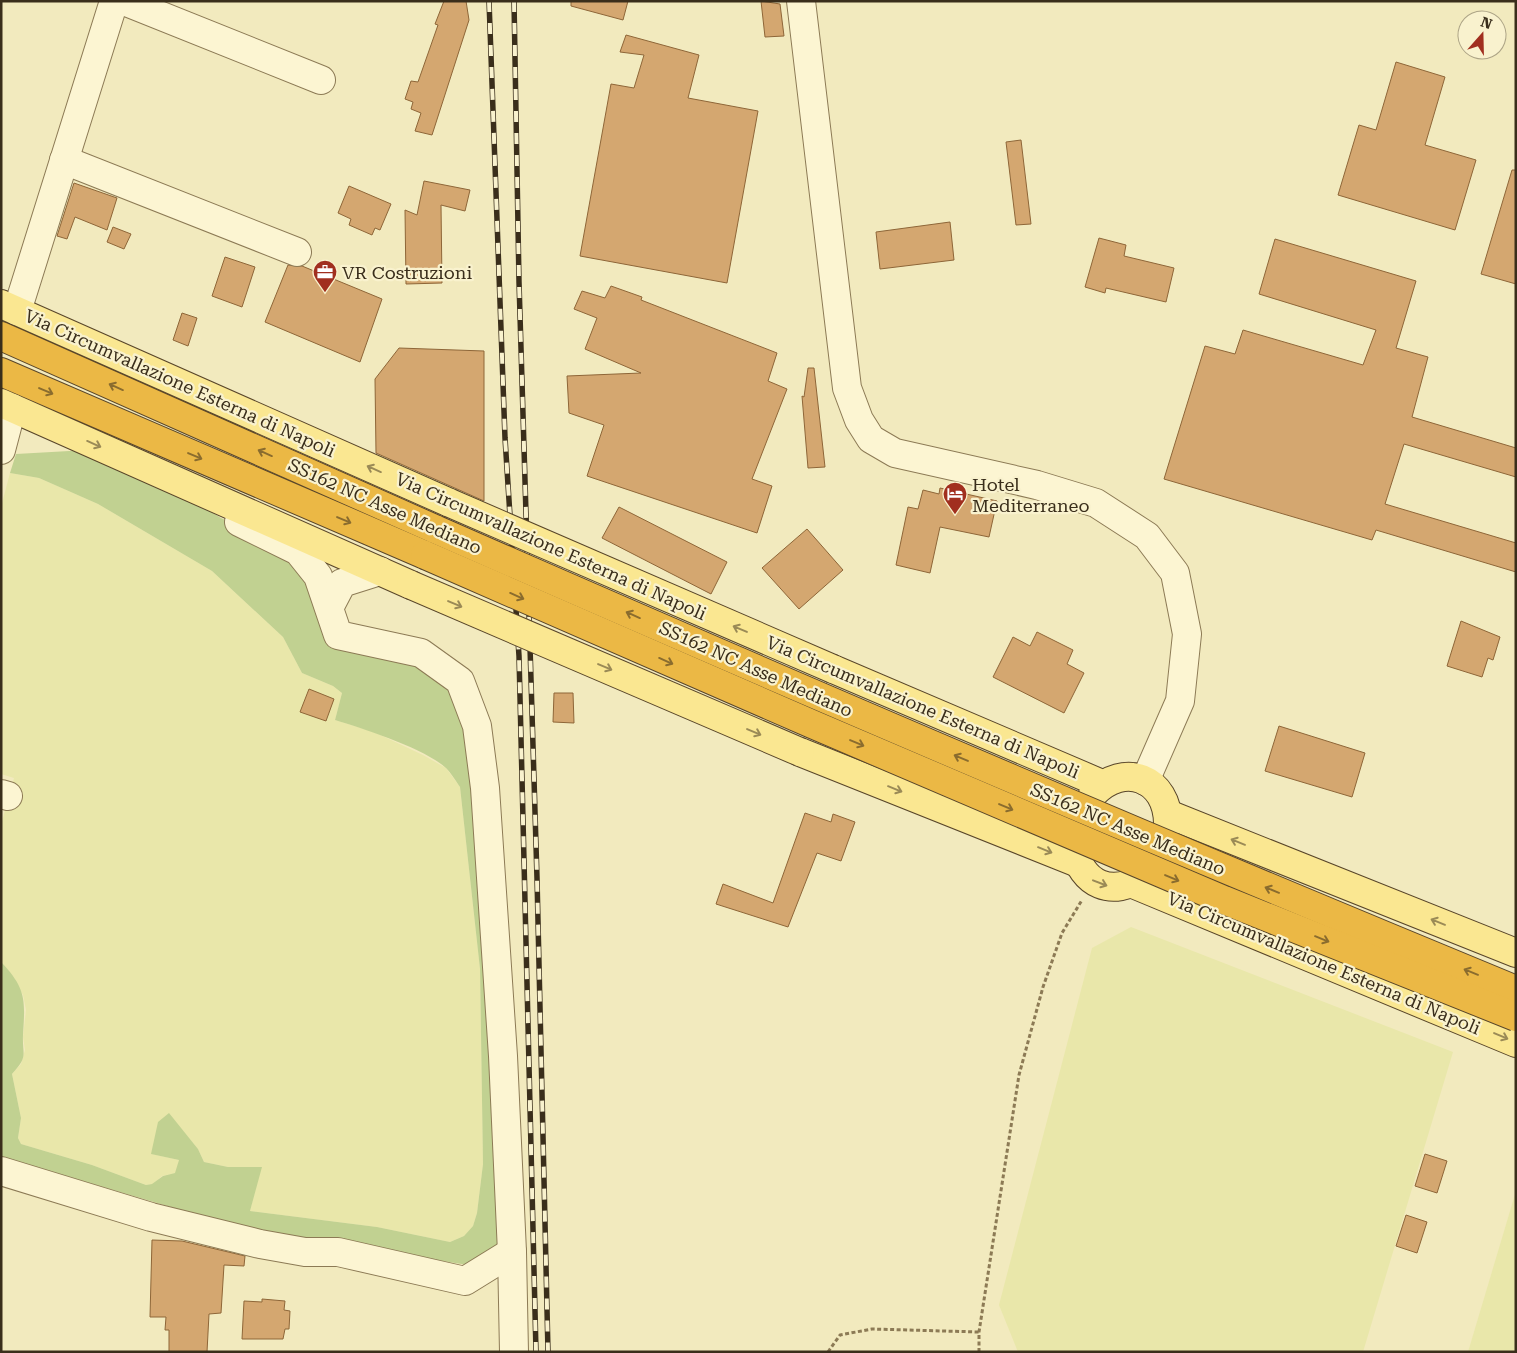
<svg xmlns="http://www.w3.org/2000/svg" width="1517" height="1353" font-family="'Roboto Serif',serif">
	<style>
		.farmland { fill: #e9e7aa }
		.green { fill: #c1d191 }
		.building { fill: #d4a770; stroke: #8e6638 }
		.lines { fill: none; stroke-linecap: round; stroke-linejoin: round }
		.minor-casing { stroke: #8c7a55; stroke-width: 30 }
		.major-casing { stroke: #59462a; stroke-width: 30 }
		.highway-casing { stroke: #59462a; stroke-width: 30 }
		.path { stroke: #8c7a55; stroke-width: 3; stroke-dasharray: 4 2.5; stroke-linecap: butt }
		.minor { stroke: #fcf5d2; stroke-width: 28 }
		.major { stroke: #fae791; stroke-width: 28 }
		.highway { stroke: #ebb845; stroke-width: 28 }
		.rail-casing { stroke: #3a2e1b; stroke-width: 5.5 }
		.rail { stroke: #f9f2ce; stroke-width: 4; stroke-dasharray: 11; stroke-linecap: butt }
		.major-bridge-casing { stroke: #59462a; stroke-width: 30; stroke-linecap: butt }
		.highway-bridge-casing { stroke: #59462a; stroke-width: 30; stroke-linecap: butt }
		.major-bridge { stroke: #fae791; stroke-width: 28 }
		.highway-bridge { stroke: #ebb845; stroke-width: 28 }
		.oneway { stroke: #8a6c2e }
		.oneway2 { stroke: #9a8a56 }
		.labels { text-anchor: middle; dominant-baseline: central; stroke-width: 4.5; stroke-linejoin: round; paint-order: stroke }
		.poi-label { font-size: 18px; fill: #3a2e1b; stroke: #f9f2ce; text-anchor: start }
		.street-label { font-size: 18px; fill: #3a2e1b; stroke: #f9f2ce }
	</style>
	<rect width="100%" height="100%" fill="#f2eabe"/>
	<!-- farmland -->
	<g class="farmland">
		<path d="M 10,473 L 39,478 L 98,504 L 212,571 L 283,637 L 302,673 L 333,686 L 342,693 L 335,720 L 374,732 L 423,755 L 446,768 L 460,787 L 480,969 L 483,1164 L 477,1213 L 473,1226 L 464,1236 L 450,1242 L 377,1227 L 250,1211 L 261,1167 L 228,1167 L 204,1162 L 198,1149 L 169,1114 L 152,1154 L 179,1160 L 178,1166 L 176,1173 L 162,1176 L 153,1184 L 146,1185 L 92,1165 L 21,1144 L 18,1138 L 21,1118 L 12,1074 L 21,1064 L 25,1050 L 23,1037 L 26,1010 L 23,995 L 9,971 L 1,962 L 1,825 L 14,778 L 1,774 L 1,507 Z"/>
		<path d="M 1131,927 L 1453,1052 L 1363,1352 L 1018,1352 L 999,1305 L 1092,948 Z"/>
		<path d="M 1516,1191 L 1516,1352 L 1468,1352 Z"/>
	</g>
	<!-- green -->
	<path class="green" d="M 87,450 L 185,495 L 221,518 L 288,550 L 301,559 L 324,620 L 407,655 L 444,675 L 469,722 L 505,1245 L 474,1266 L 249,1230 L 1,1157 L 1,962 C 27,989 25,1001 23,1035 C 22,1056 29,1055 12,1074 L 21,1118 L 18,1138 L 21,1144 L 92,1165 L 146,1185 L 152,1184 L 163,1176 L 175,1173 L 179,1160 L 151,1154 L 158,1122 L 169,1113 L 198,1149 L 204,1162 L 228,1167 L 262,1167 L 250,1211 L 377,1227 L 450,1242 L 464,1236 L 473,1226 L 477,1213 L 483,1164 L 480,969 L 460,787 C 456,781 451,773 446,768 C 424,748 364,729 335,720 L 342,693 L 333,686 L 302,673 L 283,637 L 212,571 L 98,504 L 39,478 L 10,473 L 16,454 Z"/>
	<!-- building -->
	<g class="building">
		<path d="M 444,1 L 466,1 L 469,20 L 432,135 L 415,131 L 421,113 L 411,109 L 413,102 L 405,99 L 411,81 L 418,82 L 438,25 L 435,24 Z"/>
		<path d="M 571,1 L 628,1 L 623,20 L 571,6 Z"/>
		<path d="M 761,1 L 780,4 L 784,36 L 765,37 Z"/>
		<path d="M 626,35 L 699,55 L 688,98 L 758,111 L 727,283 L 580,256 L 611,84 L 634,88 L 644,55 L 620,52 Z"/>
		<path d="M 1396,62 L 1445,77 L 1425,145 L 1476,160 L 1455,230 L 1338,195 L 1359,125 L 1376,130 Z"/>
		<path d="M 1021,140 L 1031,224 L 1016,225 L 1006,142 Z"/>
		<path d="M 1512,170 L 1516,170 L 1516,284 L 1481,274 Z"/>
		<path d="M 424,181 L 470,190 L 465,211 L 441,205 L 442,283 L 406,284 L 405,210 L 417,215 Z"/>
		<path d="M 74,183 L 117,198 L 107,230 L 75,217 L 67,239 L 57,236 Z"/>
		<path d="M 349,186 L 391,204 L 380,230 L 375,228 L 372,235 L 349,225 L 351,219 L 338,213 Z"/>
		<path d="M 950,222 L 954,260 L 880,269 L 876,232 Z"/>
		<path d="M 113,227 L 131,234 L 124,249 L 107,242 Z"/>
		<path d="M 1099,238 L 1126,245 L 1124,256 L 1174,268 L 1166,302 L 1106,288 L 1105,293 L 1085,287 Z"/>
		<path d="M 1275,239 L 1416,281 L 1396,348 L 1428,357 L 1412,417 L 1516,448 L 1516,477 L 1404,444 L 1385,504 L 1516,543 L 1516,572 L 1376,530 L 1372,540 L 1164,479 L 1205,346 L 1235,354 L 1243,330 L 1363,365 L 1376,330 L 1259,294 Z"/>
		<path d="M 225,257 L 255,267 L 242,307 L 212,296 Z"/>
		<path d="M 288,265 L 302,266 L 382,299 L 360,362 L 265,322 Z"/>
		<path d="M 611,286 L 642,297 L 641,300 L 777,353 L 768,381 L 787,389 L 752,479 L 772,486 L 757,533 L 587,476 L 604,425 L 569,413 L 567,376 L 641,373 L 585,349 L 597,318 L 574,309 L 582,291 L 605,298 Z"/>
		<path d="M 182,313 L 197,318 L 188,346 L 173,340 Z"/>
		<path d="M 399,348 L 484,351 L 484,501 L 376,453 L 375,379 Z"/>
		<path d="M 808,368 L 814,368 L 825,467 L 808,468 L 802,396 L 804,397 Z"/>
		<path d="M 940,488 L 997,501 L 989,537 L 940,527 L 930,573 L 896,565 L 908,507 L 918,509 L 923,490 L 939,494 Z"/>
		<path d="M 619,507 L 727,562 L 711,594 L 602,538 Z"/>
		<path d="M 807,529 L 843,570 L 799,609 L 762,568 Z"/>
		<path d="M 1461,621 L 1500,637 L 1493,660 L 1488,658 L 1482,677 L 1447,666 Z"/>
		<path d="M 1037,632 L 1073,650 L 1067,664 L 1084,673 L 1064,713 L 993,677 L 1013,637 L 1030,646 Z"/>
		<path d="M 309,689 L 334,699 L 326,721 L 300,712 Z"/>
		<path d="M 554,693 L 573,693 L 574,723 L 553,722 Z"/>
		<path d="M 1279,726 L 1365,753 L 1352,797 L 1265,771 Z"/>
		<path d="M 805,813 L 831,822 L 833,814 L 855,822 L 841,861 L 817,853 L 788,927 L 716,904 L 723,884 L 773,903 Z"/>
		<path d="M 1425,1154 L 1447,1161 L 1437,1193 L 1415,1186 Z"/>
		<path d="M 1406,1215 L 1427,1222 L 1417,1253 L 1396,1246 Z"/>
		<path d="M 152,1240 L 182,1241 L 245,1256 L 244,1266 L 224,1265 L 221,1313 L 209,1314 L 207,1352 L 169,1352 L 169,1330 L 165,1330 L 166,1317 L 150,1317 Z"/>
		<path d="M 262,1299 L 285,1301 L 284,1310 L 290,1311 L 289,1329 L 285,1329 L 283,1339 L 242,1339 L 244,1301 L 262,1302 Z"/>
	</g>
	<g class="lines">
		<defs>
			<g id="minor">
				<path d="M 124,1 L 321,80"/>
				<path d="M 801,1 L 847,388 L 859,420 L 871,439 L 895,453 L 1037,485 L 1096,503 L 1147,536 L 1175,573 L 1187,634 L 1180,701 L 1145,781"/>
				<path d="M 64,160 L 297,252"/>
				<path d="M 17,311 L 114,1"/>
				<path d="M 1,450 L 12,408"/>
				<path d="M 239,522 L 298,551 L 318,576 L 338,635 L 421,653 L 460,681 L 477,726 L 485,788 L 503,1056 L 512,1252 L 514,1352"/>
				<path d="M 330,606 L 342,583 L 380,571"/>
				<path d="M 1,794 L 8,796"/>
				<path d="M 1,1171 L 151,1217 L 260,1244 L 305,1252 L 338,1252 L 465,1281 L 512,1252"/>
			</g>
			<g id="major">
				<path d="M 1,304 L 450,503"/>
				<path d="M 1,403 L 411,585"/>
				<path d="M 833,669 L 1102,784"/>
				<path d="M 800,752 L 1078,863"/>
				<path d="M 1093,794 C 1124,761 1168,778 1168,824"/>
				<path d="M 1168,814 L 1516,953"/>
				<path d="M 1074,848 C 1082,885 1112,898 1144,876"/>
				<path d="M 1133,884 L 1516,1043"/>
			</g>
			<g id="highway">
				<path d="M 1,336 L 437,530"/>
				<path d="M 1,372 L 425,555"/>
			</g>
		</defs>
		<!-- minor casing -->
		<use href="#minor" class="minor-casing"/>
		<!-- major casing -->
		<use href="#major" class="major-casing"/>
		<!-- highway casing -->
		<use href="#highway" class="highway-casing"/>
		<!-- path -->
		<g class="path">
			<path d="M 828,1352 L 840,1335 L 872,1329 L 979,1332"/>
			<path d="M 979,1352 L 979,1332 L 1019,1075 L 1043,987 L 1062,933 L 1082,900"/>
		</g>
		<!-- minor -->
		<use href="#minor" class="minor"/>
		<!-- major -->
		<use href="#major" class="major"/>
		<!-- highway -->
		<use href="#highway" class="highway"/>
		<defs>
			<g id="rail">
				<path d="M 489,1 L 505,438 L 519,656 L 536,1352"/>
				<path d="M 514,1 L 519,282 L 537,878 L 548,1352"/>
			</g>
		</defs>
		<!-- rail casing -->
		<use href="#rail" class="rail-casing"/>
		<!-- rail -->
		<use href="#rail" class="rail"/>
		<defs>
			<g id="major-bridge">
				<path d="M 450,503 L 833,669"/>
				<path d="M 411,585 L 800,752"/>
			</g>
			<g id="highway-bridge">
				<path d="M 437,530 C 795,687 1154,841 1516,990"/>
				<path d="M 425,555 L 812,724 L 1224,900 L 1516,1017"/>
			</g>
		</defs>
		<!-- major-bridge casing -->
		<use href="#major-bridge" class="major-bridge-casing"/>
		<!-- highway-bridge casing -->
		<use href="#highway-bridge" class="highway-bridge-casing"/>
		<!-- major-bridge -->
		<use href="#major-bridge" class="major-bridge"/>
		<!-- highway-bridge -->
		<use href="#highway-bridge" class="highway-bridge"/>
	</g>
	<!-- one-way arrows -->
	<defs><path id="oneway-shaft" d="M-6 0H5M1.5-3L5.5 0L1.5 3" fill="none" stroke-width="1.6" stroke-linecap="round" stroke-linejoin="round" transform="scale(1.25)"/></defs>
	<g class="oneway">
		<use href="#oneway-shaft" transform="translate(116 387) rotate(-156)"/>
		<use href="#oneway-shaft" transform="translate(46 391) rotate(23)"/>
		<use href="#oneway-shaft" transform="translate(265 453) rotate(-156)"/>
		<use href="#oneway-shaft" transform="translate(195 456) rotate(23)"/>
		<use href="#oneway-shaft" transform="translate(344 520) rotate(23)"/>
		<use href="#oneway-shaft" transform="translate(517 596) rotate(24)"/>
		<use href="#oneway-shaft" transform="translate(633 615) rotate(-156)"/>
		<use href="#oneway-shaft" transform="translate(666 661) rotate(24)"/>
		<use href="#oneway-shaft" transform="translate(857 743) rotate(23)"/>
		<use href="#oneway-shaft" transform="translate(961 758) rotate(-157)"/>
		<use href="#oneway-shaft" transform="translate(1006 807) rotate(23)"/>
		<use href="#oneway-shaft" transform="translate(1172 878) rotate(23)"/>
		<use href="#oneway-shaft" transform="translate(1272 890) rotate(-158)"/>
		<use href="#oneway-shaft" transform="translate(1322 939) rotate(22)"/>
		<use href="#oneway-shaft" transform="translate(1471 972) rotate(-158)"/>
	</g>
	<g class="oneway2">
		<use href="#oneway-shaft" transform="translate(94 444) rotate(24)"/>
		<use href="#oneway-shaft" transform="translate(374 469) rotate(-156)"/>
		<use href="#oneway-shaft" transform="translate(455 604) rotate(23)"/>
		<use href="#oneway-shaft" transform="translate(740 629) rotate(-157)"/>
		<use href="#oneway-shaft" transform="translate(605 667) rotate(23)"/>
		<use href="#oneway-shaft" transform="translate(754 732) rotate(23)"/>
		<use href="#oneway-shaft" transform="translate(895 789) rotate(22)"/>
		<use href="#oneway-shaft" transform="translate(1238 842) rotate(-158)"/>
		<use href="#oneway-shaft" transform="translate(1045 850) rotate(22)"/>
		<use href="#oneway-shaft" transform="translate(1100 883) rotate(21)"/>
		<use href="#oneway-shaft" transform="translate(1438 922) rotate(-158)"/>
		<use href="#oneway-shaft" transform="translate(1501 1036) rotate(23)"/>
	</g>
	<!-- icons -->
	<defs>
		<symbol id="office-pin" viewBox="-11 -11 22 30"><path d="M0 17L-7.5 6A9.5 9.5 0 1 1 7.5 6Z" fill="#a12f1f" stroke="#f9f2ce"/><path d="M-6-3h4V-5.5h4V-3h4V5H-6ZM-1-4.5V-3h2v-1.5ZM-6 0V1H6V0Z" fill="#fff"/></symbol>
		<symbol id="hotel-pin" viewBox="-11 -11 22 30"><path d="M0 17L-7.5 6A9.5 9.5 0 1 1 7.5 6Z" fill="#a12f1f" stroke="#f9f2ce"/><path d="M-6-4.5h1.5V1H6V5H4.5V3h-9V5H-6ZM-4 0a1.8 1.8 0 1 1 3.6 0ZM.5 0V-2.5h3Q6-2.5 6 0Z" fill="#fff"/></symbol>
	</defs>
	<g fill-rule="evenodd">
		<use href="#office-pin" x="311" y="258" width="28" height="38"/>
		<use href="#hotel-pin" x="941" y="480" width="28" height="38"/>
	</g>
	<g class="labels">
		<!-- poi labels -->
		<g class="poi-label">
			<text x="342" y="272">VR Costruzioni</text>
			<text x="972" y="484">Hotel<tspan x="972" dy="21">Mediterraneo</tspan></text>
		</g>
		<!-- street labels -->
		<g class="street-label">
			<text transform="translate(180 383) rotate(24)">Via Circumvallazione Esterna di Napoli</text>
			<text transform="translate(385 506) rotate(24)">SS162 NC Asse Mediano</text>
			<text transform="translate(551 546) rotate(24)">Via Circumvallazione Esterna di Napoli</text>
			<text transform="translate(756 669) rotate(24)">SS162 NC Asse Mediano</text>
			<text transform="translate(923 707) rotate(23)">Via Circumvallazione Esterna di Napoli</text>
			<text transform="translate(1128 829) rotate(23)">SS162 NC Asse Mediano</text>
			<text transform="translate(1324 963) rotate(23)">Via Circumvallazione Esterna di Napoli</text>
		</g>
	</g>
	<!-- border -->
	<rect width="1517" height="1353" fill="none" stroke="#3a2e1b" stroke-width="5"/>
	<!-- north arrow -->
	<g transform="translate(1482 35) rotate(20)"><circle r="24" fill="#f9f2ce" stroke="#ada486"/>
	<path d="M0-4L9 19L0 12L-9 19Z" fill="#a12f1f"/>
	<text y="-8" font-size="14" font-weight="bold" text-anchor="middle" fill="#3a2e1b">N</text>
	</g>
</svg>
